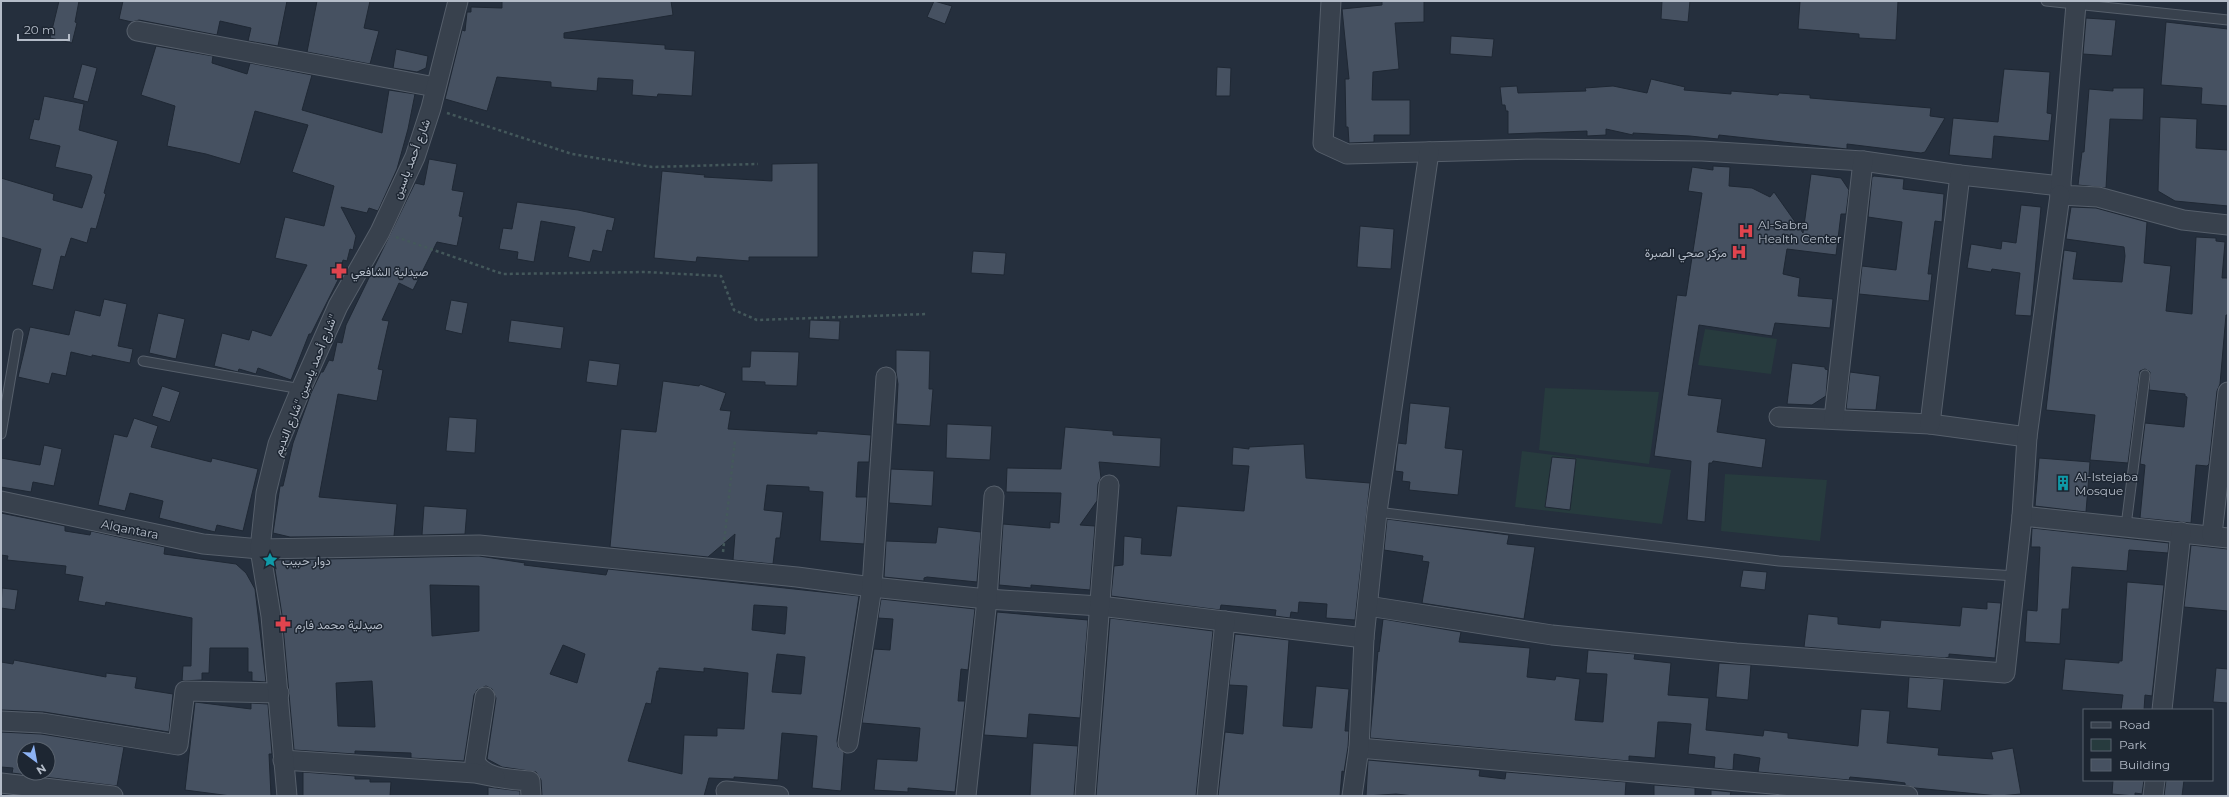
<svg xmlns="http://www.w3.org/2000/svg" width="2229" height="797" font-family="Montserrat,Vazirmatn,sans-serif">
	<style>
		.green { fill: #273b3e }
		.building { fill: #465161; stroke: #1f2834; fill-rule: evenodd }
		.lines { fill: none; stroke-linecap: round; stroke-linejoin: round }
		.service-casing { stroke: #565f6b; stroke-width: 11 }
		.minor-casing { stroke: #565f6b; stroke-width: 21 }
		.path { stroke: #44585b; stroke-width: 2.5; stroke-dasharray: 3 3; stroke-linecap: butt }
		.service { stroke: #38414d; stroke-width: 9 }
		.minor { stroke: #38414d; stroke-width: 19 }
		.labels { text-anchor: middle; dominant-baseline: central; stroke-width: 3; stroke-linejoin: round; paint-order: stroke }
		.street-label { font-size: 12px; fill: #b4bcc8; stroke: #1d2632 }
		.poi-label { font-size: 12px; fill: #b4bcc8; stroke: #1d2632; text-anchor: start }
	</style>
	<rect width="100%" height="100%" fill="#252f3d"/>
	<!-- green -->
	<g class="green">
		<path d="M 1705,329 L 1777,339 L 1771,374 L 1698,365 Z"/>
		<path d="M 1545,388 L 1659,392 L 1649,464 L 1539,450 Z"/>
		<path d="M 1522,451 L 1671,470 L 1662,524 L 1515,507 Z"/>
		<path d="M 1725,474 L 1827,480 L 1820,541 L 1721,531 Z"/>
	</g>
	<!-- building -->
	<g class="building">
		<path d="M 59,1 L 79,1 L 75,22 L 77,23 L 72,43 L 50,38 Z"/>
		<path d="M 123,1 L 287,1 L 278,46 L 248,41 L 251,28 L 220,21 L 217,35 L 139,20 L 132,22 L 119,19 Z"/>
		<path d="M 317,1 L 370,1 L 364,28 L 379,31 L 370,64 L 307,52 Z"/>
		<path d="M 502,1 L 671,1 L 673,15 L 564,33 L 564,38 L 665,45 L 665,49 L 695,51 L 692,96 L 658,94 L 657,97 L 632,95 L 633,80 L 598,78 L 597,91 L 551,87 L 551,82 L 497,77 L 487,111 L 445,99 L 462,30 L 465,31 L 467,12 L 471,12 L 471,7 L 502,8 Z"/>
		<path d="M 934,1 L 952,6 L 945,24 L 927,17 Z"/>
		<path d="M 1382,1 L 1424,1 L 1424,22 L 1395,23 L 1399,69 L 1373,72 L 1372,100 L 1410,100 L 1410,135 L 1374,135 L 1374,142 L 1349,143 L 1348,127 L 1346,127 L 1345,79 L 1349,79 L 1342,9 L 1382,5 Z"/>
		<path d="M 1662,1 L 1690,1 L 1688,22 L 1661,19 Z"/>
		<path d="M 1800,1 L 1898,1 L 1896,40 L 1859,38 L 1859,34 L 1798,29 Z"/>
		<path d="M 2086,18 L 2116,20 L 2112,56 L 2083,54 Z"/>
		<path d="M 2166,22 L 2228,29 L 2228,106 L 2201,104 L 2202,88 L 2161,85 Z"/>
		<path d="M 1451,36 L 1494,39 L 1492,57 L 1450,54 Z"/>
		<path d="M 156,46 L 213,56 L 212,63 L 247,74 L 250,63 L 312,75 L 302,110 L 382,133 L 389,90 L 415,94 L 408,129 L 397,169 L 378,211 L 369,208 L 367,213 L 341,207 L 356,236 L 353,250 L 350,249 L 347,261 L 343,260 L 339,278 L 311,334 L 309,334 L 291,380 L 258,368 L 256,374 L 239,369 L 238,372 L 214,366 L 222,333 L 249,340 L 252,330 L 271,336 L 307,265 L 275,258 L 285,217 L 324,226 L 334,186 L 292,172 L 308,125 L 255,111 L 240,164 L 206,154 L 167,146 L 175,106 L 141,95 Z"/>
		<path d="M 396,49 L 428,56 L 426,68 L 417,72 L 393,68 Z"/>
		<path d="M 82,64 L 97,68 L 88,102 L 73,98 Z"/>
		<path d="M 1217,67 L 1231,68 L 1230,96 L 1216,96 Z"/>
		<path d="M 2004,69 L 2050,72 L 2047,113 L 2052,114 L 2049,141 L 1994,136 L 1992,159 L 1949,155 L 1953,118 L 1998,122 Z"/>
		<path d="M 1651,79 L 1685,87 L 1684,90 L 1731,94 L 1731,91 L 1778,95 L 1779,93 L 1810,95 L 1810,98 L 1931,108 L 1930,116 L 1945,118 L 1925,152 L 1921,153 L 1847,144 L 1847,149 L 1719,135 L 1718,139 L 1690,136 L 1633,133 L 1633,135 L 1606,129 L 1606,135 L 1587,136 L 1587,131 L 1508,134 L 1508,111 L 1506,111 L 1505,105 L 1502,105 L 1500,87 L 1517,86 L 1518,93 L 1586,91 L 1585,88 L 1613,86 L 1647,93 Z"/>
		<path d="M 2113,88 L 2144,88 L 2143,120 L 2110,119 L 2106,188 L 2078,185 L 2082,152 L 2084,152 L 2089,89 L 2113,91 Z"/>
		<path d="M 44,96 L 84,104 L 79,130 L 118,141 L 104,193 L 106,194 L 96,229 L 91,228 L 87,243 L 71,238 L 65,257 L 61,256 L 53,290 L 32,285 L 41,249 L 1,237 L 1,178 L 54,194 L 53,200 L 82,208 L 92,177 L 91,175 L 55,167 L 60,146 L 29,139 L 34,119 L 39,120 Z"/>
		<path d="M 2160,117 L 2197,119 L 2196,148 L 2228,150 L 2228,206 L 2175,201 L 2158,191 Z"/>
		<path d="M 429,159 L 457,164 L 452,190 L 464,192 L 459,216 L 463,217 L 457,246 L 437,242 L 413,290 L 399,283 L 382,320 L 389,321 L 378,369 L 383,370 L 377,401 L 338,394 L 319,497 L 397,504 L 394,536 L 290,537 L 273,533 L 280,486 L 283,486 L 293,443 L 311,393 L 321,372 L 323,372 L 329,360 L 333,361 L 337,342 L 342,343 L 346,325 L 415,183 L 424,185 Z"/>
		<path d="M 818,163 L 818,257 L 749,257 L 749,261 L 697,257 L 696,262 L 654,258 L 662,171 L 705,175 L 704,177 L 772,181 L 772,164 Z"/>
		<path d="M 1713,166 L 1730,167 L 1729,186 L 1752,188 L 1770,197 L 1774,192 L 1803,233 L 1811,174 L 1841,178 L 1849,190 L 1846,214 L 1841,214 L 1836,255 L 1787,249 L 1783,274 L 1800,278 L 1798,296 L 1833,299 L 1830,328 L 1775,323 L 1772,336 L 1699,325 L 1688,395 L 1722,399 L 1717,432 L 1766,439 L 1762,468 L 1713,461 L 1712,463 L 1709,463 L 1705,522 L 1687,520 L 1691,461 L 1654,456 L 1677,295 L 1686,296 L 1702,193 L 1688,191 L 1692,167 L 1713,170 Z"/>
		<path d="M 1874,176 L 1904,179 L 1903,189 L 1944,194 L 1942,222 L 1935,221 L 1928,274 L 1932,274 L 1929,301 L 1859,294 L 1862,266 L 1896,270 L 1902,222 L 1868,217 L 1872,177 Z"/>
		<path d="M 517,202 L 578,210 L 615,218 L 612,231 L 607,230 L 602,252 L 593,250 L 590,262 L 568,257 L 575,227 L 541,221 L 534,262 L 517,259 L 518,252 L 499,249 L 503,228 L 512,229 Z"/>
		<path d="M 2021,205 L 2041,207 L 2031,316 L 2015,315 L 2020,273 L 1992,269 L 1991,272 L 1967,268 L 1971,244 L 2001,249 L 2002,241 L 2016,243 Z"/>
		<path d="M 2071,207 L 2096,208 L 2147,222 L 2144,263 L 2171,266 L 2166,311 L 2192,314 L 2196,237 L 2216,238 L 2216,241 L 2225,242 L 2222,278 L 2228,278 L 2228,315 L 2226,315 L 2220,384 L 2217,391 L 2209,464 L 2207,466 L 2196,465 L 2191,523 L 2140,518 L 2145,465 L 2140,464 L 2145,423 L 2184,427 L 2187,397 L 2185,396 L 2185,394 L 2149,390 L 2150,372 L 2145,369 L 2140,371 L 2128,463 L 2090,460 L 2095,415 L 2046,410 L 2064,250 L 2077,252 L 2073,279 L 2122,282 L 2125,256 L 2124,247 L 2066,239 Z"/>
		<path d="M 1360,226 L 1394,229 L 1391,269 L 1357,267 Z"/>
		<path d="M 973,251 L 1006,253 L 1004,275 L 971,273 Z"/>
		<path d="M 104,299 L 127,304 L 118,346 L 133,349 L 130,363 L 92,355 L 92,357 L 71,352 L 66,376 L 52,373 L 49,384 L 18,377 L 30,327 L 69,335 L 75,310 L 100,316 Z"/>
		<path d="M 451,300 L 468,303 L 462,334 L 445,330 Z"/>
		<path d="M 158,313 L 185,319 L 176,359 L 149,353 Z"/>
		<path d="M 511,320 L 564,327 L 561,349 L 508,342 Z"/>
		<path d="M 810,320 L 840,321 L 839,340 L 809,338 Z"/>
		<path d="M 896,350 L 930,351 L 929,389 L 933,389 L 930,426 L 896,424 L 898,384 L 896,372 Z"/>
		<path d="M 751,351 L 799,352 L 797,386 L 765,385 L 765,382 L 742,381 L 742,367 L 750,367 Z"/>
		<path d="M 589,360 L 620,364 L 617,386 L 586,382 Z"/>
		<path d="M 1792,363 L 1825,367 L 1825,369 L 1828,370 L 1826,396 L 1812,405 L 1787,404 Z"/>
		<path d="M 1850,372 L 1880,376 L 1876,410 L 1846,409 Z"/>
		<path d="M 663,381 L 699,386 L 700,384 L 726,393 L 720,410 L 731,411 L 728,429 L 817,434 L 817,431 L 871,435 L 869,462 L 858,462 L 856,497 L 867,497 L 864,544 L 820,541 L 823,492 L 809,491 L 809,487 L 767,485 L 764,510 L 783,512 L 780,538 L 776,538 L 773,564 L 733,560 L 735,534 L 708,557 L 610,547 L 621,429 L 656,432 Z"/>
		<path d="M 162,386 L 180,392 L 170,422 L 152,416 Z"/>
		<path d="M 1410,403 L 1450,407 L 1445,448 L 1463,450 L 1458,495 L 1409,490 L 1410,482 L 1402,481 L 1403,472 L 1395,471 L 1398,443 L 1406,444 Z"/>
		<path d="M 449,417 L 477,419 L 475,453 L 446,451 Z"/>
		<path d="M 134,418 L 158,426 L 151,447 L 211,462 L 212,458 L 258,469 L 243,531 L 217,525 L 215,532 L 159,518 L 163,501 L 130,493 L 125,511 L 98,505 L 114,434 L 127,437 Z"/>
		<path d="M 947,424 L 992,426 L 990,460 L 946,458 Z"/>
		<path d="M 1065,427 L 1113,431 L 1113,435 L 1161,438 L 1160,467 L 1099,462 L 1101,478 L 1098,484 L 1097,501 L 1080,525 L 1095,526 L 1090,590 L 1031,585 L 1031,588 L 999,585 L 1003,524 L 1050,528 L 1050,522 L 1059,523 L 1061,493 L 1006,492 L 1007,468 L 1061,469 Z"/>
		<path d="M 1304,444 L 1306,478 L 1370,483 L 1355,620 L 1326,618 L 1327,604 L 1299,602 L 1298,613 L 1291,612 L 1290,618 L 1275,616 L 1276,610 L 1221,605 L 1220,610 L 1111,596 L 1114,566 L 1123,565 L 1124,536 L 1142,538 L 1141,554 L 1171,556 L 1177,506 L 1244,511 L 1249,466 L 1232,465 L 1233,447 L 1249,449 L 1249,447 Z"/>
		<path d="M 44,445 L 62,449 L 54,486 L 33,482 L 31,492 L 1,487 L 1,458 L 40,465 Z"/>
		<path d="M 1552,457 L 1576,459 L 1570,510 L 1545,507 Z"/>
		<path d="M 2039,458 L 2090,462 L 2086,512 L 2035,506 Z"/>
		<path d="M 891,469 L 934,471 L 932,506 L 889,503 Z"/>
		<path d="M 424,506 L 467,509 L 465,534 L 422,535 Z"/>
		<path d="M 1,513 L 65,526 L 65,531 L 90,535 L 91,531 L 165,547 L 164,554 L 236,564 L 246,573 L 255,589 L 266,682 L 252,681 L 252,672 L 248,672 L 248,648 L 210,648 L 209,673 L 202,673 L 202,680 L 182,681 L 183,666 L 191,666 L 192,618 L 106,602 L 105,606 L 78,601 L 83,577 L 65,574 L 66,566 L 7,560 L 8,556 L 1,555 Z"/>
		<path d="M 1387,519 L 1509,535 L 1507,544 L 1535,547 L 1524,619 L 1422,603 L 1429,562 L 1422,561 L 1423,556 L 1384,550 Z"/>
		<path d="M 938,527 L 981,532 L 977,582 L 927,577 L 924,578 L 924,581 L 884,577 L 886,541 L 936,543 Z"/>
		<path d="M 2032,528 L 2169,543 L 2168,553 L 2129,550 L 2127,571 L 2072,567 L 2069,609 L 2062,609 L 2060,644 L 2025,642 L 2027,610 L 2037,611 L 2040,547 L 2031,547 Z"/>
		<path d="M 2191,545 L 2228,549 L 2228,611 L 2184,607 Z"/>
		<path d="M 479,556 L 525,563 L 524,565 L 606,575 L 608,569 L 859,596 L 837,741 L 838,747 L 844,753 L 841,791 L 812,788 L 817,736 L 782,733 L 778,780 L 734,777 L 734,779 L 709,778 L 704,796 L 542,796 L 541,780 L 536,772 L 502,767 L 487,759 L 496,698 L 492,689 L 486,686 L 477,690 L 474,695 L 464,761 L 411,758 L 411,753 L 355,751 L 355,754 L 294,750 L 282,615 L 274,563 L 276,560 ZM 430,585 L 479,586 L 479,631 L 432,636 ZM 754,605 L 787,607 L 785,634 L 752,630 ZM 563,645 L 585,654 L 577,683 L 550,674 ZM 777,654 L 805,657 L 801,694 L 772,692 ZM 659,668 L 704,672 L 704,668 L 748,673 L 744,729 L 717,728 L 717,736 L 684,735 L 682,774 L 628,761 L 646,703 L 651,704 L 657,671 L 659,671 ZM 372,681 L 375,727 L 338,726 L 336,683 Z"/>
		<path d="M 1743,570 L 1767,572 L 1765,590 L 1740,587 Z"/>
		<path d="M 2127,582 L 2164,585 L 2152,696 L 2145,695 L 2144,710 L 2121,710 L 2123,695 L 2062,690 L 2065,659 L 2119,663 L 2119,661 L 2122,661 Z"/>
		<path d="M 2,588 L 18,590 L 15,610 L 1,608 Z"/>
		<path d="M 881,599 L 975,609 L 968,670 L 961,669 L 958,701 L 965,701 L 955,792 L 908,788 L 908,792 L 874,790 L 877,759 L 917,761 L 920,728 L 862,723 L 874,649 L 890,650 L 893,619 L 878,618 Z"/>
		<path d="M 1987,602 L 2001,603 L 1995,658 L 1949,654 L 1949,657 L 1945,658 L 1804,647 L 1808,614 L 1838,617 L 1838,624 L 1880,628 L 1881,620 L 1960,626 L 1962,607 L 1987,609 Z"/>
		<path d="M 997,612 L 1088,620 L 1080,718 L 1029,714 L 1027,738 L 984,735 Z"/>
		<path d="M 1110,618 L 1213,631 L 1196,796 L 1096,796 Z"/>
		<path d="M 1383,619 L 1461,632 L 1459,642 L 1530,648 L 1527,677 L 1555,680 L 1556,676 L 1580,679 L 1575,720 L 1603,722 L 1607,674 L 1586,673 L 1588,650 L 1635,654 L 1634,659 L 1671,663 L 1668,695 L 1709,698 L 1706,730 L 1763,736 L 1764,730 L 1788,733 L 1788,738 L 1858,746 L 1861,709 L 1890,711 L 1887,743 L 1939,748 L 1938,755 L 1993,759 L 1991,752 L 2013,748 L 2021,794 L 1999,796 L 1915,788 L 1905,785 L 1905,783 L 1882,780 L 1850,777 L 1849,780 L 1758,772 L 1760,758 L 1734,754 L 1733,770 L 1714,768 L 1715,757 L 1688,754 L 1691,724 L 1665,722 L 1658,722 L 1655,758 L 1629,756 L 1629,761 L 1370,738 L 1378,651 L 1379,652 Z"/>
		<path d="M 1235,634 L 1289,640 L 1283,726 L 1312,728 L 1316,686 L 1349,689 L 1345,731 L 1349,731 L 1348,747 L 1344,772 L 1342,771 L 1340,796 L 1218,796 L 1225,732 L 1243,734 L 1247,686 L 1229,685 Z"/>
		<path d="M 14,660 L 106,677 L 106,673 L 137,677 L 135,688 L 173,694 L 169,732 L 44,712 L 1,710 L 1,662 L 13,664 Z"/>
		<path d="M 1719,663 L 1751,665 L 1748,700 L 1716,697 Z"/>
		<path d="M 2216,668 L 2228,669 L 2228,703 L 2213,702 Z"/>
		<path d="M 1909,677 L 1944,679 L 1941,711 L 1907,708 Z"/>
		<path d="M 195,702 L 251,709 L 251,703 L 268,704 L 272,754 L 269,754 L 271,796 L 231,796 L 185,790 Z"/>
		<path d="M 1,732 L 41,734 L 124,747 L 117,786 L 12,773 L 13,768 L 1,767 ZM 24,749 L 48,749 L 48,773 L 24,773 Z"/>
		<path d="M 1033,743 L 1078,746 L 1074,796 L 1030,796 Z"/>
		<path d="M 1368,760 L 1480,770 L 1479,776 L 1505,779 L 1506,772 L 1626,782 L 1625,796 L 1414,796 L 1396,794 L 1366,796 Z"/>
		<path d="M 303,772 L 355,776 L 355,779 L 370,779 L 370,782 L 391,782 L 390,796 L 303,796 Z"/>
		<path d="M 2113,780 L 2144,780 L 2142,794 L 2135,793 L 2135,796 L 2112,794 Z"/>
		<path d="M 2166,780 L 2184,780 L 2182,796 L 2164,796 Z"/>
		<path d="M 1654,785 L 1695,788 L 1695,796 L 1654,796 Z"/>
		<path d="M 488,787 L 520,791 L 520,796 L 488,796 Z"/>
		<path d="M 1711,790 L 1731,792 L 1730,796 L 1711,796 Z"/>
	</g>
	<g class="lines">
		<defs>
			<g id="service">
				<path d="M 2046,1 L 2228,20"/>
				<path d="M 143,361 L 301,389"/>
				<path d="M 1,434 L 18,334"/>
				<path d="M 1377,512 L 1779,561 L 2016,576"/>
				<path d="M 2126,526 L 2145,375"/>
			</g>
			<g id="minor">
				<path d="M 1331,1 L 1323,143 L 1347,154 L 1537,149 L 1702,151 L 1863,161 L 1960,175 L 2061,186"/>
				<path d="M 2076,4 L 2060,195 L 2098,197 L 2183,220 L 2228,225"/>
				<path d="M 137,31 L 435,87"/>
				<path d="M 1779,417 L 1930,424 L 2027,437"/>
				<path d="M 1834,419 L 1863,161"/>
				<path d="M 1930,424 L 1960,175"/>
				<path d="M 1,501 L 203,544 L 260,549 L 479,545 L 797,577 L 872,587 L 987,599 L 1100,606 L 1364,638"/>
				<path d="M 2022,516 L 2228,538"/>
				<path d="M 2212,535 L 2228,392"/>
				<path d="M 1368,606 L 1552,635 L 1736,653 L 2005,673 L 2022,516 L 2027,437 L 2060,195"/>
				<path d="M 485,697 L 475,762 C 486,780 511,779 530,781 L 531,796"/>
				<path d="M 2162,710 L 2181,532"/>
				<path d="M 1,721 L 42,723 L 178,745 L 185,691 L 279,693"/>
				<path d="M 848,743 L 872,587 L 886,377"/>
				<path d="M 1359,748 L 1908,796"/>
				<path d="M 283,760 L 475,773 L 495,777"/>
				<path d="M 1,783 L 113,796"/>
				<path d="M 726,791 L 779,796"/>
				<path d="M 287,796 L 271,616 L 260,549 L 266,493 L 278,444 L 301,389 L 338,306 L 380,232 L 415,157 L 431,108 L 458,1"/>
				<path d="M 966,796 L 987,599 L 994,496"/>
				<path d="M 1085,796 L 1109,485"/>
				<path d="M 1207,796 L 1225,621"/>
				<path d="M 1352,796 L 1359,748 L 1364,638 L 1377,512 L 1429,152"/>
				<path d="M 2153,796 L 2155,780"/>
			</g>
		</defs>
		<!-- service casing -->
		<use href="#service" class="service-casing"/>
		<!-- minor casing -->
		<use href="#minor" class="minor-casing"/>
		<!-- path -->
		<g class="path">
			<path d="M 447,113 L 572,154 L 652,167 L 758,164"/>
			<path d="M 396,237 L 503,274 L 645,272 L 721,276 L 734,310 L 757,320 L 927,314"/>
			<path d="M 723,552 L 735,440"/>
		</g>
		<!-- service -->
		<use href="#service" class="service"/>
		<!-- minor -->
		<use href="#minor" class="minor"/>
	</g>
	<!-- icons -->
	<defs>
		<symbol id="hospital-bare" viewBox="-9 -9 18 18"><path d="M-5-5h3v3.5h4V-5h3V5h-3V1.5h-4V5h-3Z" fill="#e0444e" stroke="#1d2632" stroke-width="2.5" paint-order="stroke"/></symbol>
		<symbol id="pharmacy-bare" viewBox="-9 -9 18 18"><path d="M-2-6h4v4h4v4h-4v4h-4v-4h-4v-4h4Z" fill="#e0444e" stroke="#1d2632" stroke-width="2.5" paint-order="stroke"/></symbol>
		<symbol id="building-bare" viewBox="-9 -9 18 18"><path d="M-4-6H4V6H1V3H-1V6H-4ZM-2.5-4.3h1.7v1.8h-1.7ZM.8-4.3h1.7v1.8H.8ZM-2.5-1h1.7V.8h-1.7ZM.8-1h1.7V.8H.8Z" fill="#0f9aa8" stroke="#1d2632" stroke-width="2.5" paint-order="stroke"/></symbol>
		<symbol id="sight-bare" viewBox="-9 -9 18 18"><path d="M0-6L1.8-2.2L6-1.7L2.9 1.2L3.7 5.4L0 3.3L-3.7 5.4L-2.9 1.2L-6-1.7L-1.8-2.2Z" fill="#0f9aa8" stroke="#1d2632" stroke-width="2.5" paint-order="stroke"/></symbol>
	</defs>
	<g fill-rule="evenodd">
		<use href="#hospital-bare" x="1735" y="220" width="22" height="22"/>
		<use href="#hospital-bare" x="1728" y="241" width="22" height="22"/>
		<use href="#pharmacy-bare" x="328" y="260" width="22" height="22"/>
		<use href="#building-bare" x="2052" y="472" width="22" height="22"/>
		<use href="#sight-bare" x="259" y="549" width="22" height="22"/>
		<use href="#pharmacy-bare" x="272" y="613" width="22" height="22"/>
	</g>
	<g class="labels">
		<!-- street labels -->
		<g class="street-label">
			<text transform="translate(411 159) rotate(-69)">شارع أحمد ياسين</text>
			<text transform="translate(305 385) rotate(-68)">شارع أحمد ياسين "شارع النديم"</text>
			<text transform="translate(130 529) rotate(11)">Alqantara</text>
		</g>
		<!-- poi labels -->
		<g class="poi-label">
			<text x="1758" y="224">Al-Sabra<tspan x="1758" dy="14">Health Center</tspan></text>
			<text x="1727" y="252" text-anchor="end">مركز صحي الصبرة</text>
			<text x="351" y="271">صيدلية الشافعي</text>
			<text x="2075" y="476">Al-Istejaba<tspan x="2075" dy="14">Mosque</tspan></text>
			<text x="282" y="560">دوار حبيب</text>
			<text x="295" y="624">صيدلية محمد فارم</text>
		</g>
	</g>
	<!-- border -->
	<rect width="2229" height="797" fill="none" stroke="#b4bcc8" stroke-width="4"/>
	<!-- legend -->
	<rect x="2083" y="709" width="130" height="72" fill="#1d2632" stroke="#59626e"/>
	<rect x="2091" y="722" width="20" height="6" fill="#38414d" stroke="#59626e"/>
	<text x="2119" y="729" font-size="12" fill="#b4bcc8">Road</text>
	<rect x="2091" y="739" width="20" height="12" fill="#273b3e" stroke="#59626e"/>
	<text x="2119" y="749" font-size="12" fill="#b4bcc8">Park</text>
	<rect x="2091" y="759" width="20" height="12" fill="#465161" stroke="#59626e"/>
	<text x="2119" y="769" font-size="12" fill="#b4bcc8">Building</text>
	<!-- north arrow -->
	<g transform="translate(36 761) rotate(148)"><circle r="19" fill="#1d2632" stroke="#59626e"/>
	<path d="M0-3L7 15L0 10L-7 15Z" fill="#8db3f5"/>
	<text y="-6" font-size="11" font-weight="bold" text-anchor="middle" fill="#b4bcc8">N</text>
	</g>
	<!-- scale -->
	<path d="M18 34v6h51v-6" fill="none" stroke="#b4bcc8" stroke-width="2"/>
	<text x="24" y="34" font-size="12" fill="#b4bcc8" stroke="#1d2632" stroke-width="3" paint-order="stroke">20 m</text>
</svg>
